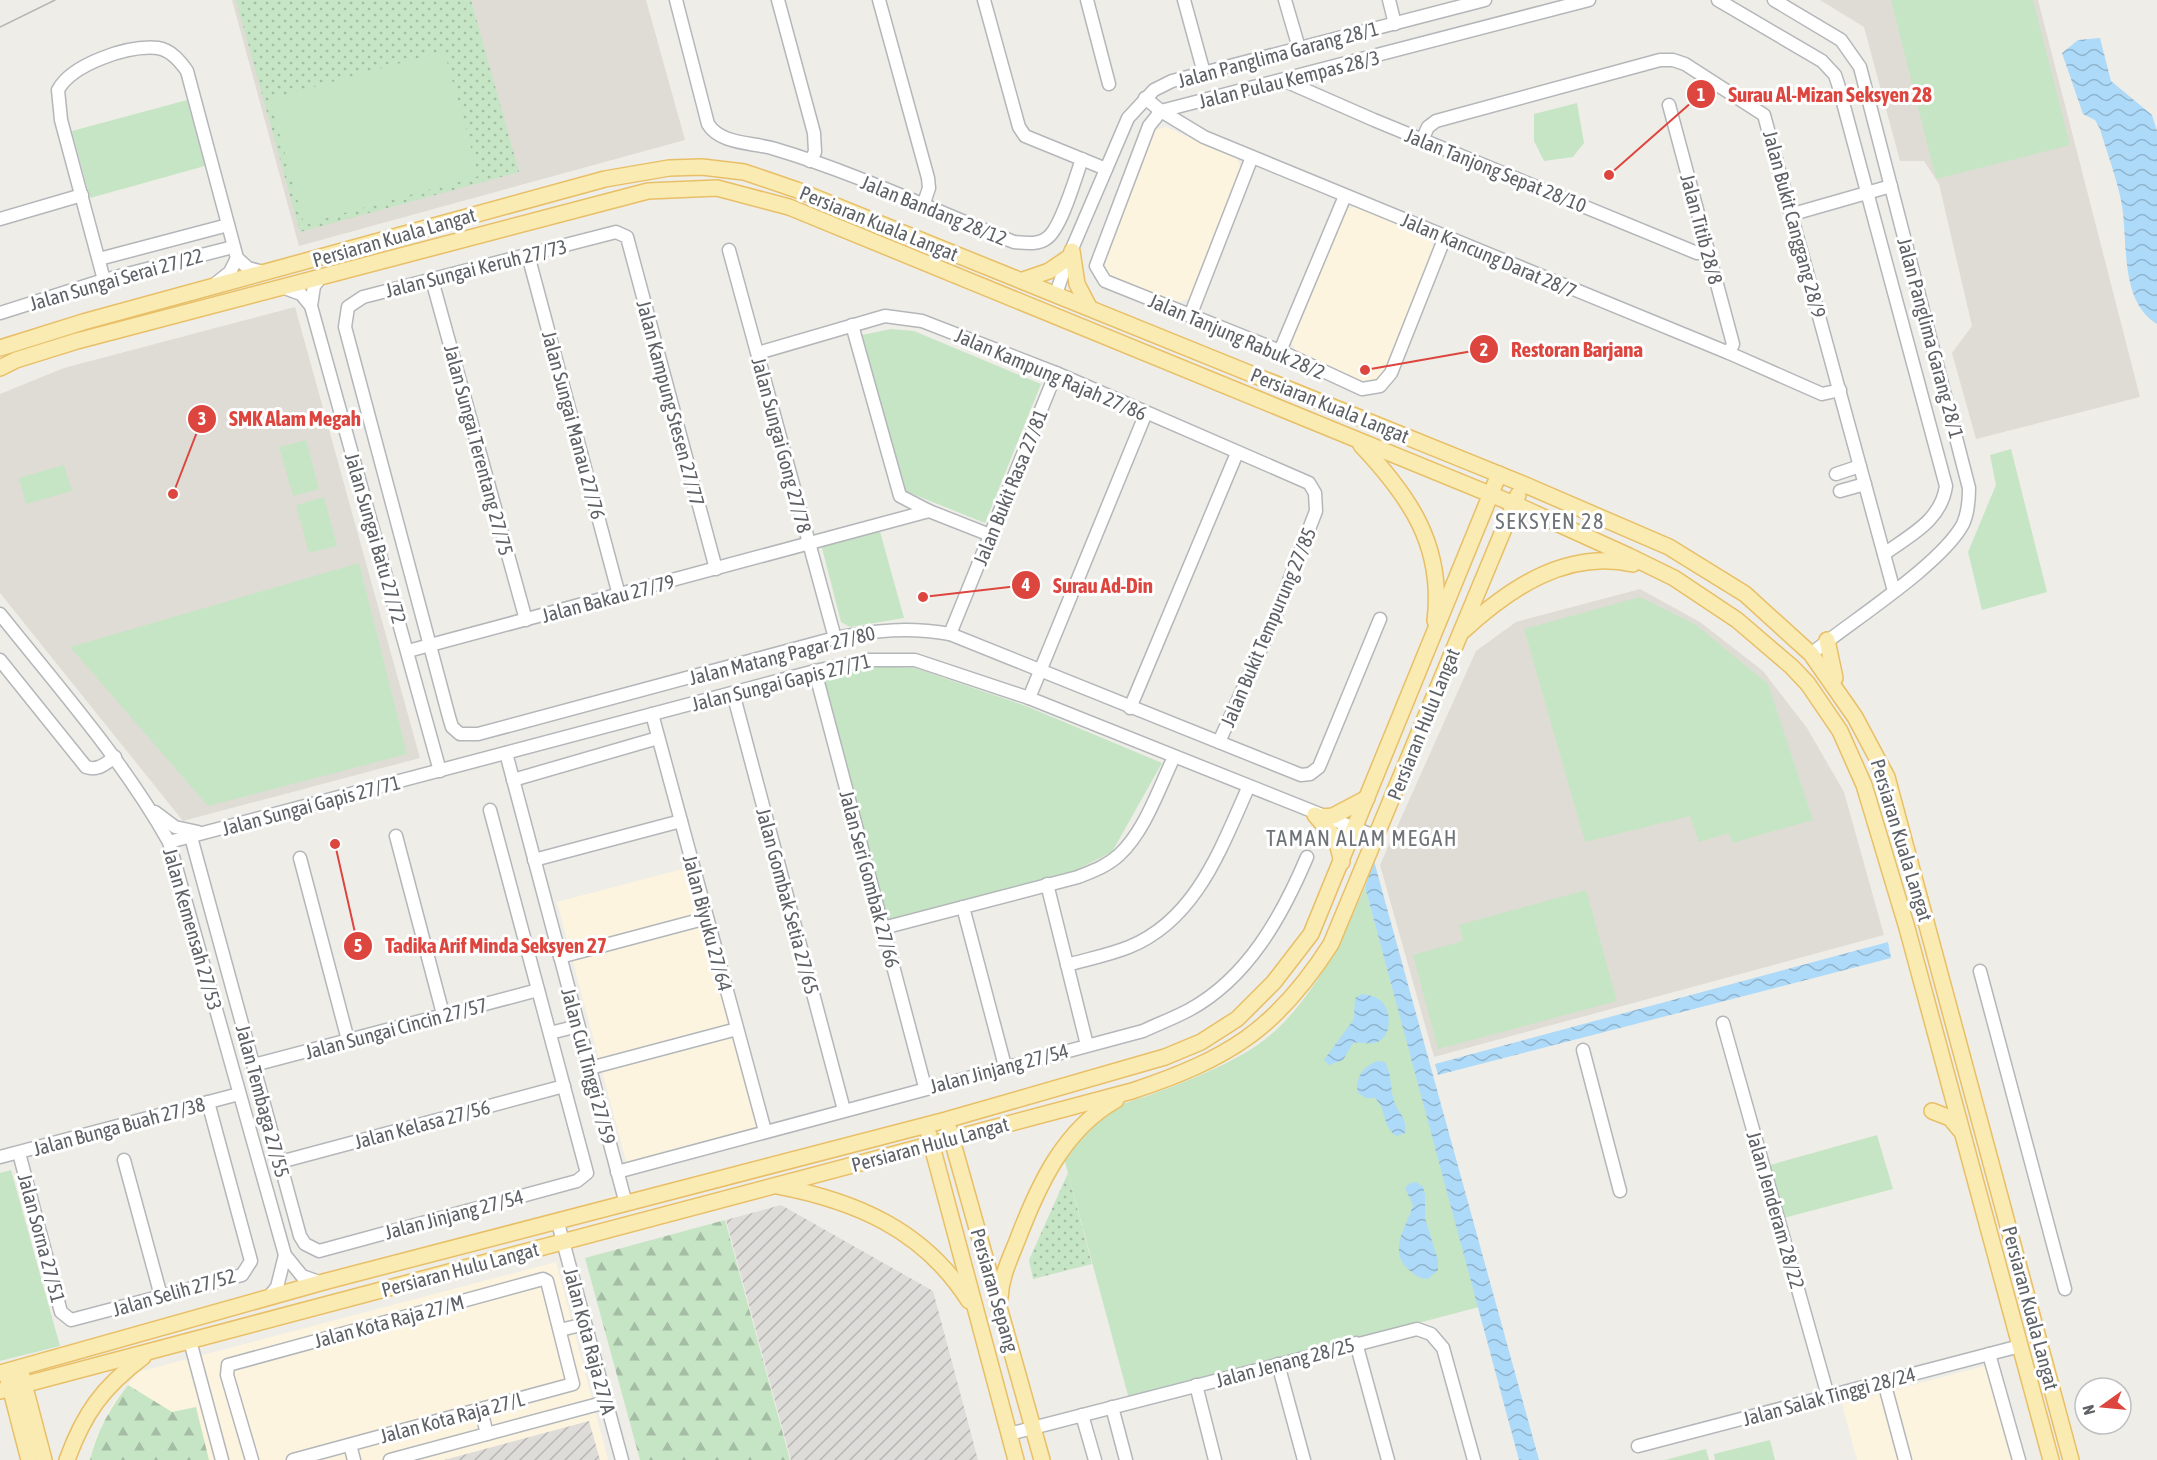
<svg xmlns="http://www.w3.org/2000/svg" width="2157" height="1460" font-family="'Asap Condensed',sans-serif">
	<style>
		.commercial { fill: #fcf4df }
		.industrial { fill: url(#industrial-furrows) }
		.education { fill: #dfdcd5 }
		.grass { fill: url(#grass-dots) }
		.forest { fill: url(#forest-firs) }
		.green { fill: #c6e5c5 }
		.water { fill: url(#water-waves) }
		.lines { fill: none; stroke-linecap: round; stroke-linejoin: round }
		.minor-casing { stroke: #b4b7ba; stroke-width: 15 }
		.major-casing { stroke: #e8bf67; stroke-width: 18 }
		.minor { stroke: #fff; stroke-width: 12 }
		.major { stroke: #f9ebb1; stroke-width: 15 }
		.tram { stroke: #b4b5b6; stroke-width: 1.5 }
		.labels { text-anchor: middle; dominant-baseline: central; stroke-width: 6; stroke-linejoin: round; paint-order: stroke }
		.street-label { font-size: 20px; fill: #5e6266; stroke: #fff }
		.quarter-label { font-size: 22px; letter-spacing: 1.5px; fill: #6f7478; stroke: #fff }
		.leader { fill: none; stroke: #dd453f; stroke-width: 2 }
		.callout-dot { fill: #dd453f; stroke: #fff; stroke-width: 2 }
		.mark-label { font-size: 18px; text-anchor: middle; font-weight: bold; fill: #fff }
		.callout-label { font-size: 21px; text-anchor: middle; font-weight: bold; fill: #dd453f; stroke: #fff; stroke-width: 6; stroke-linejoin: round; paint-order: stroke }
	</style>
	<defs>
		<pattern id="industrial-furrows" width="10" height="10" patternUnits="userSpaceOnUse" patternTransform="scale(1.5)"><rect width="10" height="10" fill="#dedcd9"/><path d="M-1 1l2-2M0 10L10 0M9 11l2-2" fill="none" stroke="#b7b6b4"/></pattern>
		<pattern id="grass-dots" width="8" height="8" patternUnits="userSpaceOnUse" patternTransform="scale(1.5)"><rect width="8" height="8" fill="#c6e5c5"/><path d="M2 2h.1M6 6h.1" fill="none" stroke="#a4bda4" stroke-width="1.8" stroke-linecap="round"/></pattern>
		<pattern id="forest-firs" width="22" height="20" patternUnits="userSpaceOnUse" patternTransform="scale(1.5)"><rect width="22" height="20" fill="#c6e5c5"/><path d="M5 1l3.5 6h-7zM16 11l3.5 6h-7z" fill="#a4bda4"/></pattern>
		<pattern id="water-waves" width="16" height="10" patternUnits="userSpaceOnUse" patternTransform="scale(1.5)"><rect width="16" height="10" fill="#addaf9"/><path d="M0 5q4-4 8 0t8 0" fill="none" stroke="#90b4cd"/></pattern>
	</defs>
	<rect width="100%" height="100%" fill="#efede7"/>
	<!-- commercial -->
	<g class="commercial">
		<path d="M 1166,127 L 1237,159 L 1242,170 L 1191,298 L 1176,303 L 1106,273 L 1099,258 L 1152,131 Z"/>
		<path d="M 1356,206 L 1430,238 L 1435,251 L 1382,377 L 1367,384 L 1296,352 L 1289,337 L 1342,210 Z"/>
		<path d="M 690,867 L 760,1129 L 627,1165 L 557,902 Z"/>
		<path d="M 556,1262 L 608,1460 L 90,1460 L 96,1437 L 112,1405 L 138,1372 Z"/>
		<path d="M 1988,1365 L 2015,1460 L 1857,1460 L 1842,1404 Z"/>
	</g>
	<!-- industrial -->
	<g class="industrial">
		<path d="M 781,1205 L 933,1291 L 978,1460 L 791,1460 L 726,1220 Z"/>
		<path d="M 589,1421 L 600,1460 L 444,1460 Z"/>
	</g>
	<!-- education -->
	<g class="education">
		<path d="M 232,0 L 646,0 L 685,140 L 299,246 Z"/>
		<path d="M 1820,0 L 2038,0 L 2140,397 L 1976,439 L 1952,353 L 1972,326 L 1939,184 L 1924,161 L 1900,161 L 1864,27 Z"/>
		<path d="M 295,307 L 420,758 L 183,821 L 0,593 L 0,394 L 64,368 Z"/>
		<path d="M 1640,589 L 1700,622 L 1763,671 L 1807,728 L 1844,792 L 1884,935 L 1434,1057 L 1380,865 L 1476,651 L 1516,622 Z"/>
	</g>
	<!-- grass -->
	<g class="grass">
		<path d="M 236,0 L 471,0 L 519,172 L 300,232 Z"/>
		<path d="M 1068,1173 L 1092,1264 L 1033,1279 L 1029,1260 Z"/>
	</g>
	<!-- forest -->
	<g class="forest">
		<path d="M 725,1220 L 790,1460 L 640,1460 L 585,1258 Z"/>
		<path d="M 128,1385 L 172,1412 L 196,1407 L 209,1460 L 90,1460 C 97,1431 110,1408 128,1385 Z"/>
	</g>
	<!-- green -->
	<g class="green">
		<path d="M 1891,0 L 2033,0 L 2070,145 L 1936,179 Z"/>
		<path d="M 444,51 L 479,176 L 304,224 L 270,99 Z"/>
		<path d="M 187,100 L 205,166 L 90,198 L 72,131 Z"/>
		<path d="M 1577,103 L 1584,143 L 1573,157 L 1544,161 L 1534,141 L 1534,114 Z"/>
		<path d="M 891,329 L 914,331 L 1041,384 L 985,523 L 905,491 L 862,335 Z"/>
		<path d="M 306,440 L 319,489 L 293,496 L 279,447 Z"/>
		<path d="M 2011,449 L 2047,592 L 1982,610 L 1968,552 L 1996,485 L 1990,455 Z"/>
		<path d="M 64,465 L 72,491 L 26,504 L 19,478 Z"/>
		<path d="M 324,497 L 337,546 L 309,553 L 296,505 Z"/>
		<path d="M 879,528 L 904,618 L 850,627 L 841,622 L 821,544 Z"/>
		<path d="M 359,563 L 407,754 L 208,806 L 70,647 Z"/>
		<path d="M 1640,597 L 1696,625 L 1768,684 L 1813,820 L 1732,843 L 1729,833 L 1699,842 L 1690,816 L 1585,842 L 1524,629 Z"/>
		<path d="M 868,665 L 915,668 L 1026,706 L 1162,763 L 1112,852 L 1076,870 L 887,921 L 821,677 Z"/>
		<path d="M 1365,887 L 1479,1307 L 1129,1399 L 1064,1158 C 1078,1140 1091,1120 1112,1109 C 1123,1103 1138,1099 1150,1095 C 1182,1083 1213,1071 1243,1054 C 1305,1019 1337,949 1365,887 Z"/>
		<path d="M 1586,890 L 1617,1001 L 1438,1049 L 1413,955 L 1463,941 L 1459,925 Z"/>
		<path d="M 1877,1135 L 1893,1189 L 1784,1218 L 1770,1165 Z"/>
		<path d="M 11,1170 L 60,1346 L 0,1361 L 0,1173 Z"/>
		<path d="M 1770,1440 L 1775,1460 L 1715,1460 L 1714,1454 Z"/>
		<path d="M 1706,1449 L 1709,1460 L 1665,1460 Z"/>
	</g>
	<!-- water -->
	<g class="water">
		<path d="M 2100,38 L 2111,81 L 2152,115 L 2157,131 L 2157,324 C 2118,300 2129,239 2121,200 C 2116,176 2107,153 2100,129 L 2095,120 L 2083,114 L 2062,53 L 2078,40 Z"/>
		<path d="M 1374,861 L 1539,1460 L 1519,1460 L 1365,887 Z"/>
		<path d="M 1888,942 L 1891,958 L 1438,1075 L 1435,1064 Z"/>
		<path d="M 1362,994 C 1368,995 1375,996 1380,1000 C 1391,1008 1392,1032 1381,1040 C 1372,1047 1362,1041 1353,1043 L 1343,1060 L 1329,1065 L 1324,1060 L 1354,1019 L 1355,998 Z"/>
		<path d="M 1377,1061 L 1385,1062 C 1392,1075 1390,1087 1394,1101 C 1398,1113 1408,1119 1405,1133 L 1396,1136 C 1382,1126 1387,1110 1375,1098 L 1366,1098 L 1358,1093 C 1355,1077 1363,1067 1377,1061 Z"/>
		<path d="M 1416,1182 L 1423,1187 L 1425,1194 L 1425,1218 L 1438,1260 L 1438,1270 L 1428,1279 C 1420,1279 1414,1275 1407,1268 C 1388,1248 1407,1227 1413,1205 L 1405,1188 L 1410,1183 Z"/>
	</g>
	<g class="lines">
		<defs>
			<g id="minor">
				<path d="M 676,0 L 708,124 C 721,145 753,142 775,149 C 856,173 935,211 1014,242 C 1025,243 1039,245 1047,238 C 1061,229 1076,176 1082,159"/>
				<path d="M 778,0 L 814,133 L 815,152 L 810,161"/>
				<path d="M 879,0 L 928,178 L 929,188 L 923,206"/>
				<path d="M 984,0 L 1019,127 L 1025,136 L 1106,169"/>
				<path d="M 1087,0 L 1109,84"/>
				<path d="M 1184,0 L 1204,73"/>
				<path d="M 1285,0 L 1299,48"/>
				<path d="M 1389,0 L 1395,24"/>
				<path d="M 1718,0 L 1822,61 L 1835,75 L 1838,84 L 1946,486 C 1941,521 1910,535 1884,554"/>
				<path d="M 1774,0 L 1841,40 L 1860,67 L 1969,488 C 1969,499 1968,513 1963,524 C 1941,565 1850,622 1811,654"/>
				<path d="M 1285,81 L 1374,120 L 1697,253 L 1708,252"/>
				<path d="M 1145,98 L 1161,111 L 1204,137 L 1729,353 L 1822,394 L 1840,390"/>
				<path d="M 1669,105 L 1733,344 L 1729,353"/>
				<path d="M 1423,138 L 1428,127 L 1436,121 L 1660,60 L 1673,60 L 1685,64 L 1764,115 L 1894,591"/>
				<path d="M 1793,214 L 1891,186"/>
				<path d="M 0,219 L 82,195"/>
				<path d="M 1445,237 L 1391,373 L 1380,386 L 1362,389 L 1280,351 L 1105,281 L 1096,266 L 1149,126 L 1161,111 L 1589,0"/>
				<path d="M 729,250 L 835,638"/>
				<path d="M 528,255 L 619,595"/>
				<path d="M 99,259 L 228,225"/>
				<path d="M 321,277 L 314,286 L 311,306 L 440,771"/>
				<path d="M 104,280 L 61,120 L 58,90 C 72,64 128,45 158,48 C 171,50 180,61 187,71 L 237,258 L 248,268 L 263,272"/>
				<path d="M 432,280 L 526,620"/>
				<path d="M 215,284 L 230,272 L 237,258"/>
				<path d="M 282,287 L 301,294 L 311,306"/>
				<path d="M 1056,294 L 1068,258 L 1128,118 L 1154,90 L 1172,81 L 1485,0"/>
				<path d="M 0,313 L 104,280 L 233,247"/>
				<path d="M 1190,316 L 1252,157"/>
				<path d="M 852,325 L 900,496 L 929,511"/>
				<path d="M 1280,351 L 1345,196"/>
				<path d="M 758,353 L 885,316 L 922,321 L 1056,373 L 1309,483 L 1315,493 L 1316,511 L 1273,622 L 1219,742"/>
				<path d="M 1836,474 L 1860,466"/>
				<path d="M 1840,491 L 1865,484"/>
				<path d="M 716,569 L 627,237 L 616,232 L 363,297 L 348,307 L 345,327 L 449,717 L 452,727 L 460,734 L 478,734 L 835,638 C 875,630 910,627 950,634 L 1301,775 L 1310,774 L 1319,767 L 1380,619"/>
				<path d="M 0,614 C 59,688 123,760 169,842 L 285,1255 L 302,1276 L 319,1282"/>
				<path d="M 950,634 L 1056,373"/>
				<path d="M 408,651 L 929,511 L 990,535"/>
				<path d="M 0,660 L 86,767 C 98,771 105,764 115,757"/>
				<path d="M 815,671 L 925,1087"/>
				<path d="M 733,693 L 844,1110"/>
				<path d="M 1029,698 L 1146,413"/>
				<path d="M 1130,708 L 1237,453"/>
				<path d="M 652,714 L 765,1131"/>
				<path d="M 506,753 L 626,1204"/>
				<path d="M 513,780 L 658,738"/>
				<path d="M 155,812 L 175,827 L 198,832"/>
				<path d="M 396,836 L 443,1014"/>
				<path d="M 191,837 L 300,1236 L 305,1244 L 319,1251 L 577,1181 L 587,1173 L 490,810"/>
				<path d="M 169,842 L 815,671 L 866,660 L 915,660 L 1029,698 L 1377,837"/>
				<path d="M 300,858 L 348,1040"/>
				<path d="M 534,860 L 681,821"/>
				<path d="M 1047,884 L 1087,1045"/>
				<path d="M 963,907 L 1005,1066"/>
				<path d="M 883,928 L 1078,877 C 1093,871 1107,866 1119,855 C 1145,831 1159,788 1174,757"/>
				<path d="M 560,957 L 707,918"/>
				<path d="M 1067,965 C 1088,959 1109,955 1129,947 C 1196,920 1221,848 1248,788"/>
				<path d="M 1980,971 L 2065,1289"/>
				<path d="M 1723,1023 L 1828,1396"/>
				<path d="M 550,1033 L 578,1026"/>
				<path d="M 1583,1050 L 1620,1191"/>
				<path d="M 254,1065 L 538,990"/>
				<path d="M 590,1068 L 737,1029"/>
				<path d="M 19,1153 L 61,1312 L 71,1320 L 242,1275 L 251,1261 L 208,1102"/>
				<path d="M 0,1157 L 239,1094"/>
				<path d="M 124,1160 L 161,1296"/>
				<path d="M 280,1162 L 564,1086"/>
				<path d="M 617,1172 L 1143,1031 C 1158,1024 1174,1018 1189,1010 C 1248,978 1282,916 1307,857"/>
				<path d="M 558,1223 L 622,1460"/>
				<path d="M 268,1298 L 277,1287 L 285,1255"/>
				<path d="M 560,1330 L 585,1324"/>
				<path d="M 190,1341 L 222,1460"/>
				<path d="M 1356,1343 L 1388,1460"/>
				<path d="M 1989,1354 L 2019,1460"/>
				<path d="M 1278,1364 L 1304,1460"/>
				<path d="M 1884,1382 L 1905,1460"/>
				<path d="M 1196,1385 L 1215,1460"/>
				<path d="M 1112,1407 L 1126,1460"/>
				<path d="M 481,1410 L 487,1434"/>
				<path d="M 1082,1415 L 1095,1460"/>
				<path d="M 1009,1434 L 1417,1329 L 1431,1334 L 1443,1348 L 1474,1460"/>
				<path d="M 350,1445 L 354,1460"/>
				<path d="M 1638,1446 L 2020,1346"/>
				<path d="M 252,1460 L 227,1375 L 228,1365 L 543,1279 L 547,1281 L 573,1384 L 293,1460"/>
				<path d="M 390,1460 L 606,1402"/>
			</g>
			<g id="major">
				<path d="M 1072,251 L 1077,284 L 1089,307"/>
				<path d="M 1023,280 L 1049,271 L 1068,258"/>
				<path d="M 0,348 L 83,322 L 605,179 L 669,168 L 702,167 L 744,172 L 797,190 L 1523,484 L 1669,547 L 1745,594 L 1811,654 L 1855,717 L 1887,777 L 2071,1460"/>
				<path d="M 0,368 L 16,360 L 77,341 L 648,191 L 717,188 L 789,207 L 1519,506 L 1629,556 L 1674,578 L 1737,620 L 1792,667 L 1808,684 L 1840,731 L 1864,785 L 1907,928 L 2051,1460"/>
				<path d="M 1361,445 C 1410,497 1444,546 1435,621"/>
				<path d="M 1464,630 C 1510,588 1567,549 1633,564"/>
				<path d="M 1827,640 L 1835,678"/>
				<path d="M 1315,815 L 1336,839 L 1342,862"/>
				<path d="M 1321,817 L 1333,816 L 1367,798"/>
				<path d="M 1932,1111 L 1950,1118 L 1960,1130"/>
				<path d="M 949,1129 L 1042,1460"/>
				<path d="M 929,1135 L 1016,1460"/>
				<path d="M 777,1186 C 856,1201 924,1230 969,1301"/>
				<path d="M 1000,1298 C 1001,1277 1009,1261 1017,1241 C 1038,1186 1063,1130 1116,1100"/>
				<path d="M 0,1373 L 327,1281 L 946,1120 L 1165,1057 L 1201,1042 L 1237,1019 L 1274,982 L 1311,934 L 1499,474"/>
				<path d="M 22,1376 L 44,1460"/>
				<path d="M 8,1379 L 29,1460"/>
				<path d="M 0,1391 L 1132,1091 C 1228,1059 1276,1030 1331,944 L 1518,495"/>
				<path d="M 67,1460 C 84,1413 103,1387 143,1357"/>
			</g>
		</defs>
		<!-- minor casing -->
		<use href="#minor" class="minor-casing"/>
		<!-- major casing -->
		<use href="#major" class="major-casing"/>
		<!-- minor -->
		<use href="#minor" class="minor"/>
		<!-- major -->
		<use href="#major" class="major"/>
		<!-- tram -->
		<path class="tram" d="M 0,27 L 55,0"/>
	</g>
	<g class="labels">
		<!-- street labels -->
		<g class="street-label">
			<text transform="translate(1278 54) rotate(-15)">Jalan Panglima Garang 28/1</text>
			<text transform="translate(1289 79) rotate(-14)">Jalan Pulau Kempas 28/3</text>
			<text transform="translate(1496 170) rotate(22)">Jalan Tanjong Sepat 28/10</text>
			<text transform="translate(934 210) rotate(22)">Jalan Bandang 28/12</text>
			<text transform="translate(879 223) rotate(22)">Persiaran Kuala Langat</text>
			<text transform="translate(1795 224) rotate(75)">Jalan Bukit Canggang 28/9</text>
			<text transform="translate(1702 229) rotate(75)">Jalan Titib 28/8</text>
			<text transform="translate(394 237) rotate(-16)">Persiaran Kuala Langat</text>
			<text transform="translate(1489 255) rotate(23)">Jalan Kancung Darat 28/7</text>
			<text transform="translate(476 268) rotate(-14)">Jalan Sungai Keruh 27/73</text>
			<text transform="translate(116 279) rotate(-16)">Jalan Sungai Serai 27/22</text>
			<text transform="translate(1237 336) rotate(23)">Jalan Tanjung Rabuk 28/2</text>
			<text transform="translate(1931 338) rotate(75)">Jalan Panglima Garang 28/1</text>
			<text transform="translate(1051 374) rotate(23)">Jalan Kampung Rajah 27/86</text>
			<text transform="translate(671 403) rotate(75)">Jalan Kampung Stesen 27/77</text>
			<text transform="translate(1330 405) rotate(22)">Persiaran Kuala Langat</text>
			<text transform="translate(574 425) rotate(75)">Jalan Sungai Manau 27/76</text>
			<text transform="translate(782 445) rotate(75)">Jalan Sungai Gong 27/78</text>
			<text transform="translate(479 450) rotate(75)">Jalan Sungai Terentang 27/75</text>
			<text transform="translate(1010 487) rotate(-68)">Jalan Bukit Rasa 27/81</text>
			<text transform="translate(376 538) rotate(74)">Jalan Sungai Batu 27/72</text>
			<text transform="translate(608 598) rotate(-15)">Jalan Bakau 27/79</text>
			<text transform="translate(1268 627) rotate(-67)">Jalan Bukit Tempurung 27/85</text>
			<text transform="translate(782 655) rotate(-14)">Jalan Matang Pagar 27/80</text>
			<text transform="translate(781 682) rotate(-14)">Jalan Sungai Gapis 27/71</text>
			<text transform="translate(1423 724) rotate(-68)">Persiaran Hulu Langat</text>
			<text transform="translate(311 805) rotate(-15)">Jalan Sungai Gapis 27/71</text>
			<text transform="translate(1902 840) rotate(73)">Persiaran Kuala Langat</text>
			<text transform="translate(870 879) rotate(75)">Jalan Seri Gombak 27/66</text>
			<text transform="translate(788 901) rotate(75)">Jalan Gombak Setia 27/65</text>
			<text transform="translate(708 923) rotate(75)">Jalan Biyuku 27/64</text>
			<text transform="translate(193 929) rotate(74)">Jalan Kemensah 27/53</text>
			<text transform="translate(396 1028) rotate(-15)">Jalan Sungai Cincin 27/57</text>
			<text transform="translate(589 1066) rotate(75)">Jalan Cul Tinggi 27/59</text>
			<text transform="translate(999 1068) rotate(-15)">Jalan Jinjang 27/54</text>
			<text transform="translate(263 1101) rotate(75)">Jalan Tembaga 27/55</text>
			<text transform="translate(422 1124) rotate(-15)">Jalan Kelasa 27/56</text>
			<text transform="translate(119 1126) rotate(-15)">Jalan Bunga Buah 27/38</text>
			<text transform="translate(930 1144) rotate(-15)">Persiaran Hulu Langat</text>
			<text transform="translate(1776 1210) rotate(74)">Jalan Jenderam 28/22</text>
			<text transform="translate(454 1214) rotate(-15)">Jalan Jinjang 27/54</text>
			<text transform="translate(42 1238) rotate(75)">Jalan Sorna 27/51</text>
			<text transform="translate(460 1269) rotate(-15)">Persiaran Hulu Langat</text>
			<text transform="translate(995 1290) rotate(74)">Persiaran Sepang</text>
			<text transform="translate(174 1292) rotate(-16)">Jalan Selih 27/52</text>
			<text transform="translate(2031 1308) rotate(75)">Persiaran Kuala Langat</text>
			<text transform="translate(389 1321) rotate(-15)">Jalan Kota Raja 27/M</text>
			<text transform="translate(590 1341) rotate(75)">Jalan Kota Raja 27/A</text>
			<text transform="translate(1285 1362) rotate(-15)">Jalan Jenang 28/25</text>
			<text transform="translate(1829 1396) rotate(-15)">Jalan Salak Tinggi 28/24</text>
			<text transform="translate(452 1417) rotate(-15)">Jalan Kota Raja 27/L</text>
		</g>
		<!-- quarter labels -->
		<g class="quarter-label">
			<text x="1550" y="521">SEKSYEN 28</text>
			<text x="1362" y="838">TAMAN ALAM MEGAH</text>
		</g>
	</g>
	<!-- callouts -->
	<path class="leader" d="M1609 175L1701 94M1365 370L1484 349M173 494L202 419M923 597L1026 585M335 844L358 946"/>
	<g class="callout-dot">
		<circle cx="1609" cy="175" r="6"/>
		<circle cx="1365" cy="370" r="6"/>
		<circle cx="173" cy="494" r="6"/>
		<circle cx="923" cy="597" r="6"/>
		<circle cx="335" cy="844" r="6"/>
		<circle cx="1701" cy="94" r="15"/>
		<circle cx="1484" cy="349" r="15"/>
		<circle cx="202" cy="419" r="15"/>
		<circle cx="1026" cy="585" r="15"/>
		<circle cx="358" cy="946" r="15"/>
	</g>
	<g class="mark-label">
		<text x="1701" y="101">1</text>
		<text x="1484" y="356">2</text>
		<text x="202" y="425">3</text>
		<text x="1026" y="591">4</text>
		<text x="358" y="952">5</text>
	</g>
	<g class="callout-label">
		<text x="1830" y="102">Surau Al-Mizan Seksyen 28</text>
		<text x="1577" y="357">Restoran Barjana</text>
		<text x="295" y="426">SMK Alam Megah</text>
		<text x="1103" y="593">Surau Ad-Din</text>
		<text x="496" y="953">Tadika Arif Minda Seksyen 27</text>
	</g>
	<!-- north arrow -->
	<g transform="translate(2103 1406) rotate(255)"><circle r="28" fill="#ffffff" stroke="#bfc0c2" stroke-width="1.5"/>
	<path d="M0-4.5L10 22L0 15L-10 22Z" fill="#dd453f"/>
	<text y="-9" font-size="16" font-weight="bold" text-anchor="middle" fill="#5e6266">N</text>
	</g>
</svg>
